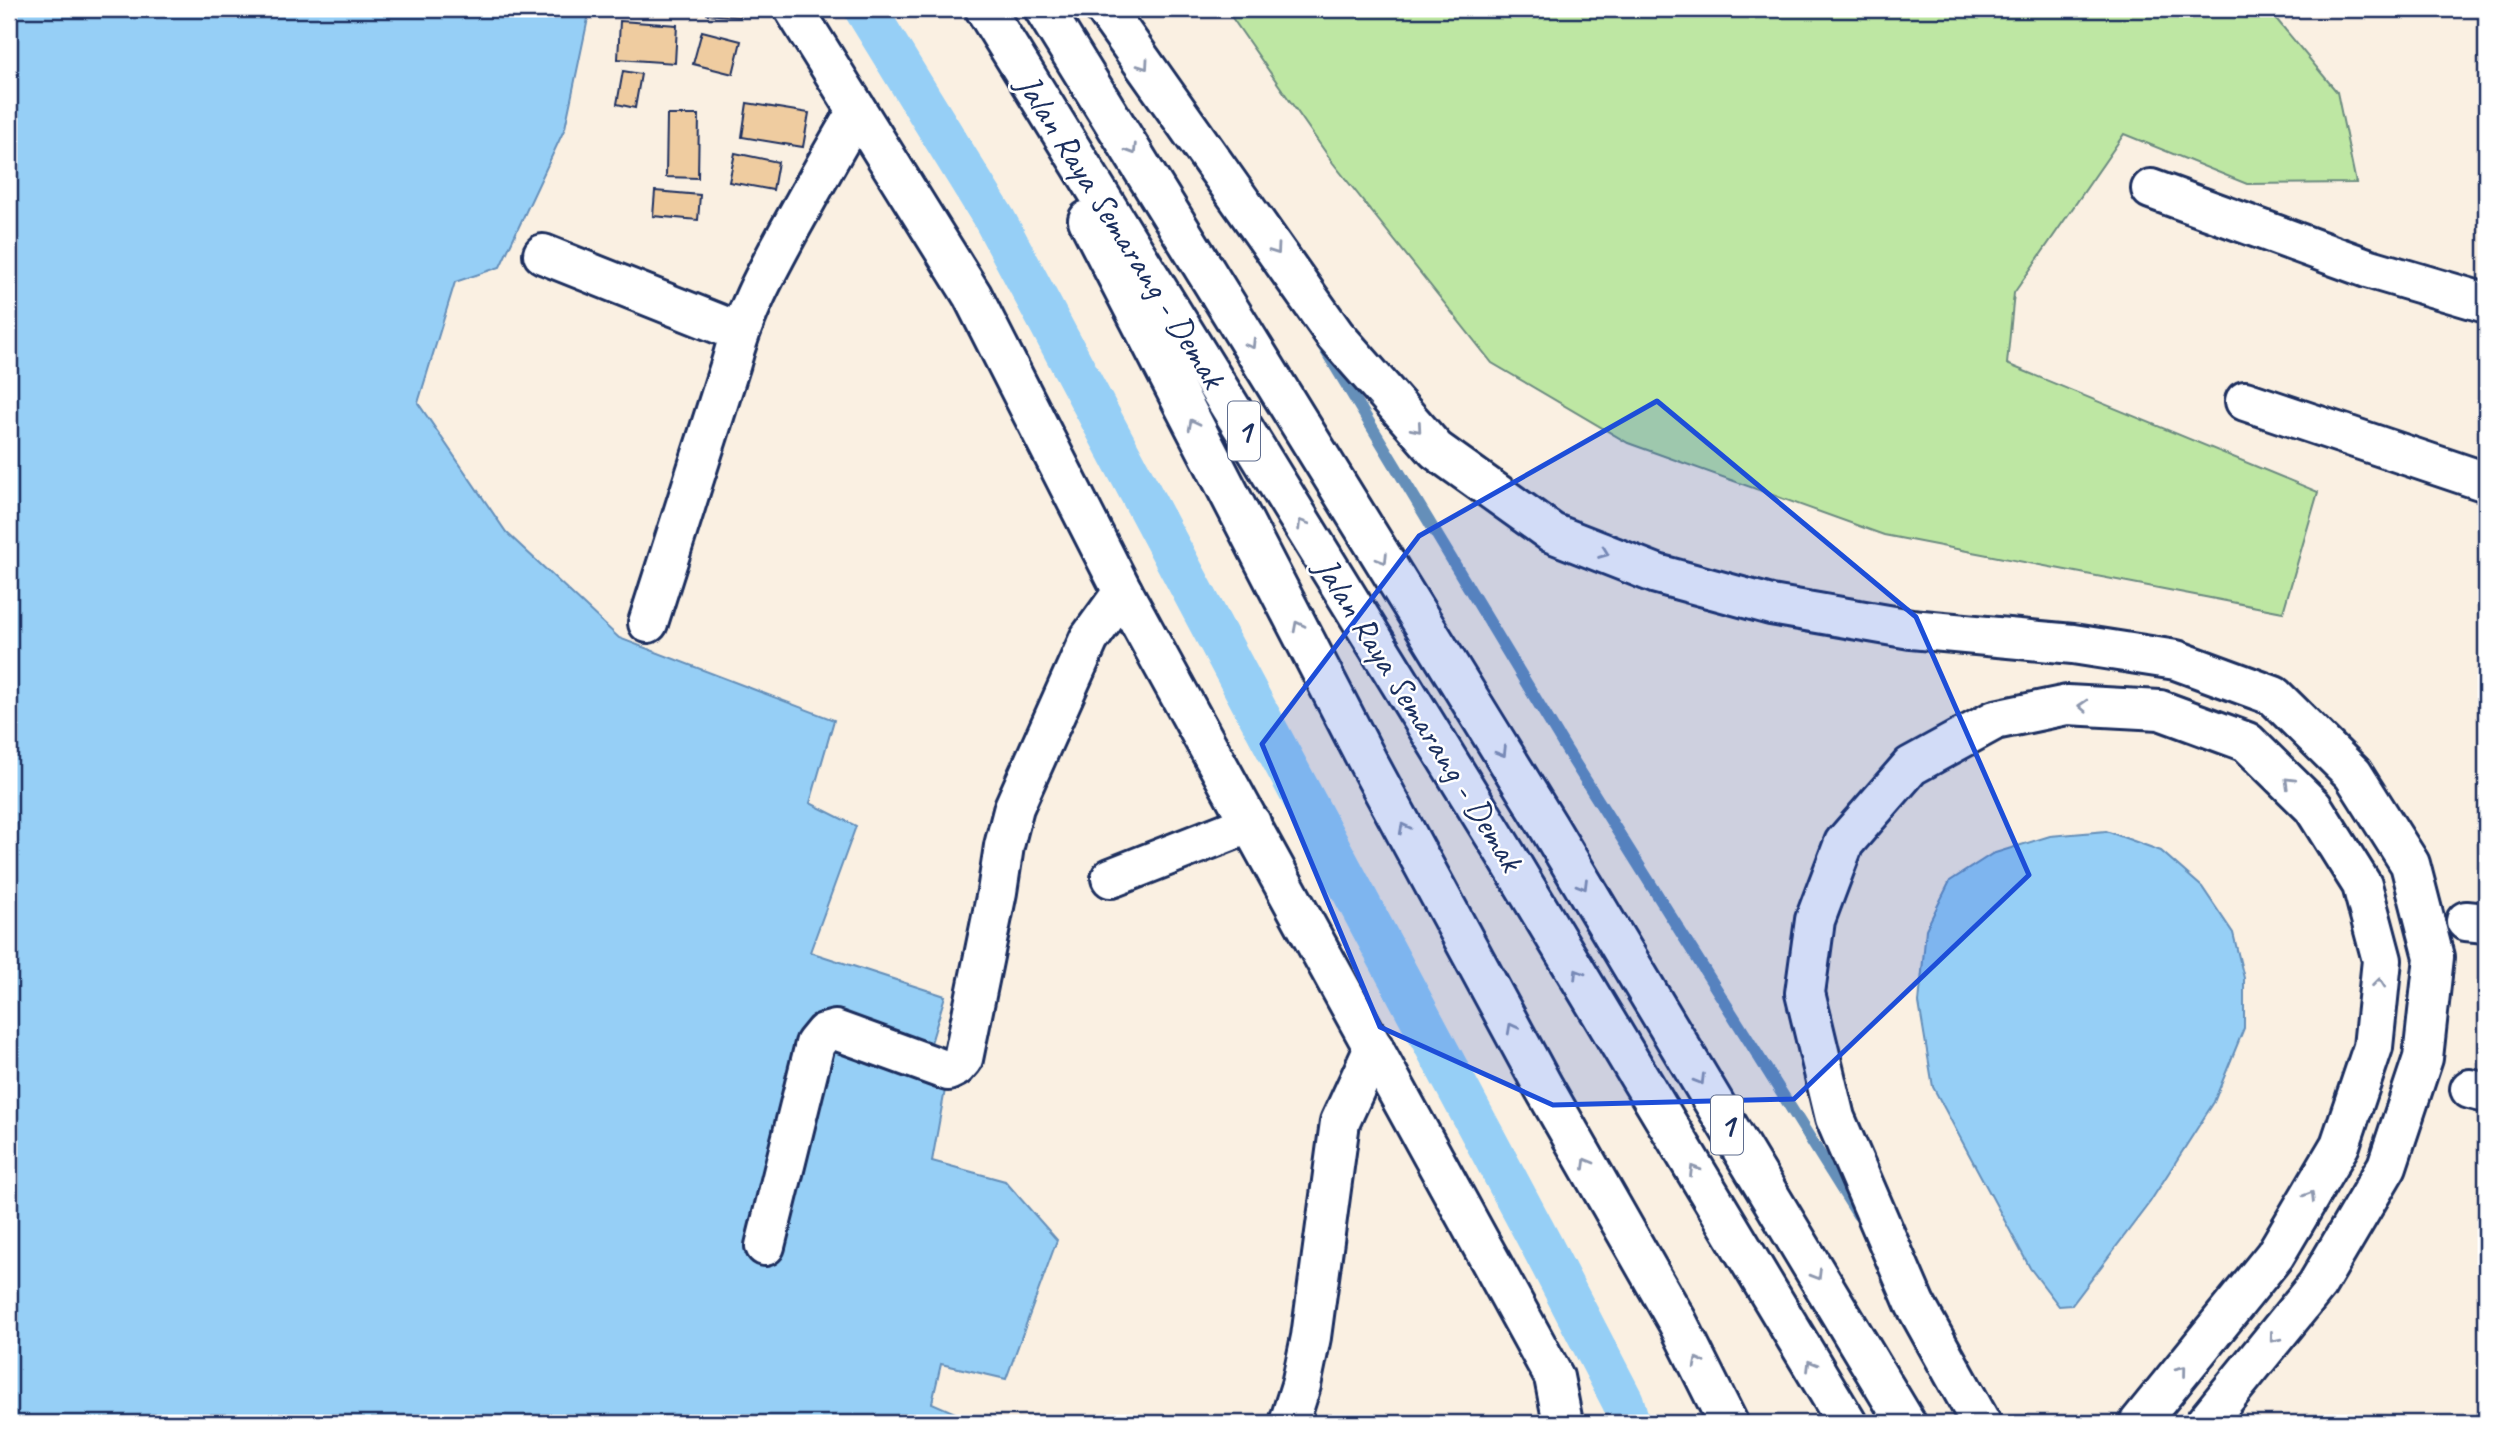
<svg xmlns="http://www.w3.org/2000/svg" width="2495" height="1432" font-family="Caveat,sans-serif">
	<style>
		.green { fill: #bee7a3; stroke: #6c8b80; stroke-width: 2 }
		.water { fill: #96cff6; stroke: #658fb9; stroke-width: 2 }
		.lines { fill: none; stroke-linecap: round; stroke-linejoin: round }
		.stream { stroke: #658fb9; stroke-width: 12 }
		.canal { stroke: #96cff6; stroke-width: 42 }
		.building { fill: #efcca0; stroke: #1b2f5e; stroke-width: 2 }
		.street-casing { stroke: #1b2f5e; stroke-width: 44 }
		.highway-casing { stroke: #1b2f5e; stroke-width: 44 }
		.street { stroke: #fff; stroke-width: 38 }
		.highway { stroke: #fff; stroke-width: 38 }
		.oneway { stroke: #8d97ae }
		.marked { fill: #1d4ed8; fill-opacity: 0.2; stroke: #1d4ed8; stroke-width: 5; stroke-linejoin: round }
		.labels { text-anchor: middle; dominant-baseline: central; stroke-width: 5; stroke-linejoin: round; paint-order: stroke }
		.shield { fill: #fff; stroke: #5f6d8e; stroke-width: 2 }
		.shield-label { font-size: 33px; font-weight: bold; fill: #1b2f5e }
		.street-label { font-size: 35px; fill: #1b2f5e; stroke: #fff }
	</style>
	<rect width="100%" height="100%" fill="#faf0e2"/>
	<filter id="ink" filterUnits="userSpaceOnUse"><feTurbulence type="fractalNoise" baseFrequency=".0143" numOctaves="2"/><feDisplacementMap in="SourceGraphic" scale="14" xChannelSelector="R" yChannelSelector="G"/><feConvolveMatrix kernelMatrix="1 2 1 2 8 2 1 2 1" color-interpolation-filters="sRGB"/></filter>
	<g filter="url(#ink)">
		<!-- green -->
		<path class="green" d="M 1226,9 L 2268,9 L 2337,92 L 2356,183 L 2247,184 L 2124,134 L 2014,293 L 2007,364 L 2318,492 L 2283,612 L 1884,535 L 1628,443 L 1492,363 L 1333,163 Z"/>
		<!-- water -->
		<g class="water">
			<path d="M 9,9 L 590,9 L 565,128 L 500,267 L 455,282 L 418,403 L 506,532 L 619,638 L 834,720 L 810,803 L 856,826 L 810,952 L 945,996 L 923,1070 L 947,1079 L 932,1161 L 1005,1181 L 1057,1240 L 1006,1379 L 941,1364 L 932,1403 L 978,1423 L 9,1423 Z"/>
			<path d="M 2106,831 L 2161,851 L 2202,887 L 2233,933 L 2244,978 L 2244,1028 L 2214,1102 L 2150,1202 L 2072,1305 L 2059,1306 L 2030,1268 L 1933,1087 L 1919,1003 L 1926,929 L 1950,881 L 1992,854 L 2050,836 Z"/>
		</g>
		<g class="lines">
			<!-- stream -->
			<path class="stream" d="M 1323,346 L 1566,749 L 1858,1215"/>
			<!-- canal -->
			<path class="canal" d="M 865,9 L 995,220 L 1542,1246 L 1623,1402 L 1629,1423"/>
		</g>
		<!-- building -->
		<g class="building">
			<path d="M 707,9 L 741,9 L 740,17 L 707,14 Z"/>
			<path d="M 620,21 L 677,25 L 675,63 L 618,59 Z"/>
			<path d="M 702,31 L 741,41 L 733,74 L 693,64 Z"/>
			<path d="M 623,71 L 641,74 L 635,108 L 617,104 Z"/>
			<path d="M 747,103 L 809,113 L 803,147 L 742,137 Z"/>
			<path d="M 667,115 L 699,115 L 698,178 L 666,177 Z"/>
			<path d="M 735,153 L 778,162 L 773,190 L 729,182 Z"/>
			<path d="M 655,191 L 700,195 L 698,220 L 653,216 Z"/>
		</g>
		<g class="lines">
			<defs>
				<g id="street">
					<path d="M 794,9 L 972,295 L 1123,592 L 1554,1377 L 1563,1423"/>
					<path d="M 2151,189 L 2367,268 L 2486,303"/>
					<path d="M 543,254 L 739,332"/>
					<path d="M 2245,401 L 2486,482"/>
					<path d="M 648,623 L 731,363 C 743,315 766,273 790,229 C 812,189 834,150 857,111"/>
					<path d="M 1111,878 L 1251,823"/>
					<path d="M 2466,921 L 2486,923"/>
					<path d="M 2470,1089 L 2486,1093"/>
					<path d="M 765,1246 L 815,1044 L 824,1033 L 835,1030 L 948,1071 L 956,1067 L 963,1059 L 997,892 L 1004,846 L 1014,807 L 1089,639 L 1123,592"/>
					<path d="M 1289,1423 L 1301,1385 L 1311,1337 L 1340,1122 L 1374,1048"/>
				</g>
				<g id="highway">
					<path d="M 985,9 L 1505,853 L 1847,1423"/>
					<path d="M 1044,9 L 1548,826 L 1906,1423"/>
					<path d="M 1105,9 L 1335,335 L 1436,450 L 1552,533 L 1657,574 L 1771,605 L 1911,629 L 2073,644 L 2176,660 L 2274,696 L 2353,774 L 2410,864 L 2434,957 L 2423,1058 L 2387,1166 L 2317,1285 L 2205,1423"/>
					<path d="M 1088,220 L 1370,766 L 1544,1088 L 1677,1321 L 1728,1423"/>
					<path d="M 1981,1423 L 1915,1304 L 1835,1118 L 1805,993 L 1815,920 L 1844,843 L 1911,766 L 1995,720 L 2067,705 L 2160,710 L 2247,742 L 2313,807 L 2362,885 L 2382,960 L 2373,1047 L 2340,1145 L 2275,1255 L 2139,1423"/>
				</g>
			</defs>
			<!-- street casing -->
			<use href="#street" class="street-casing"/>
			<!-- highway casing -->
			<use href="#highway" class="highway-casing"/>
			<!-- street -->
			<use href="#street" class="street"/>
			<!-- highway -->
			<use href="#highway" class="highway"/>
		</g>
		<!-- one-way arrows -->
		<defs><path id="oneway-chevron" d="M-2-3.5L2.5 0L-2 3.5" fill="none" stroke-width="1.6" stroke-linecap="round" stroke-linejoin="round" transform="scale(1.75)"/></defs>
		<g class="oneway">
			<use href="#oneway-chevron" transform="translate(1144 65) rotate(55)"/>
			<use href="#oneway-chevron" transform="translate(1132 150) rotate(58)"/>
			<use href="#oneway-chevron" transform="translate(1276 250) rotate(55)"/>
			<use href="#oneway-chevron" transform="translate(1251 344) rotate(58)"/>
			<use href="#oneway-chevron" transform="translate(1193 424) rotate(-117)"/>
			<use href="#oneway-chevron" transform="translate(1417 428) rotate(49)"/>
			<use href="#oneway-chevron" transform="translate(1302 524) rotate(-122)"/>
			<use href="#oneway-chevron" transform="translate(1604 553) rotate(21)"/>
			<use href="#oneway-chevron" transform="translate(1383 559) rotate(58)"/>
			<use href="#oneway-chevron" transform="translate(1298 626) rotate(-117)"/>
			<use href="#oneway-chevron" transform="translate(2083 706) rotate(-177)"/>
			<use href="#oneway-chevron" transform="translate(1502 752) rotate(58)"/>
			<use href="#oneway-chevron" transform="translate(2289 782) rotate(-136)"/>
			<use href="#oneway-chevron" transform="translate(1404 828) rotate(-118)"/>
			<use href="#oneway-chevron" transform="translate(1583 885) rotate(59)"/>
			<use href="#oneway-chevron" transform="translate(1578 974) rotate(-121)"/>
			<use href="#oneway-chevron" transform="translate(2379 983) rotate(-84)"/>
			<use href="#oneway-chevron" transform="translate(1512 1028) rotate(-118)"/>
			<use href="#oneway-chevron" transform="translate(1700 1080) rotate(59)"/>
			<use href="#oneway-chevron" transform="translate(1587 1163) rotate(-120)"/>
			<use href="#oneway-chevron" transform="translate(1694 1170) rotate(-121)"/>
			<use href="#oneway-chevron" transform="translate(2310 1196) rotate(-59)"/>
			<use href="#oneway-chevron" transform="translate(1817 1275) rotate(59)"/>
			<use href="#oneway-chevron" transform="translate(2274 1338) rotate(129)"/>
			<use href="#oneway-chevron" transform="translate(1698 1362) rotate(-117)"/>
			<use href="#oneway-chevron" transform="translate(1811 1365) rotate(-121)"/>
			<use href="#oneway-chevron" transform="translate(2182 1370) rotate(-51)"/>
		</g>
	</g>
	<!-- marked area -->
	<path class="marked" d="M 1657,401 L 1916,617 L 2029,875 L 1794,1099 L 1553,1105 L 1380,1027 L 1262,744 L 1419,536 Z"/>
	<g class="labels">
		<!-- shield labels -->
		<g class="shield">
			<rect x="1228" y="401.5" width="32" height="59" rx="5"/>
			<rect x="1711" y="1095.5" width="32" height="59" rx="5"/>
		</g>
		<g class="shield-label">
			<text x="1244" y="431">1</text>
			<text x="1727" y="1125">1</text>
		</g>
		<!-- street labels -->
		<g class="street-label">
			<text transform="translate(1121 231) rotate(58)">Jalan Raya Semarang - Demak</text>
			<text transform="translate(1419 714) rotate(58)">Jalan Raya Semarang - Demak</text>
		</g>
	</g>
	<!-- margin -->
	<rect width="2495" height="1432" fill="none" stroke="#fff" stroke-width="35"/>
	<rect x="18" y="18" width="2460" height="1397" fill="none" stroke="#1b2f5e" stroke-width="2.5" filter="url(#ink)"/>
</svg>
